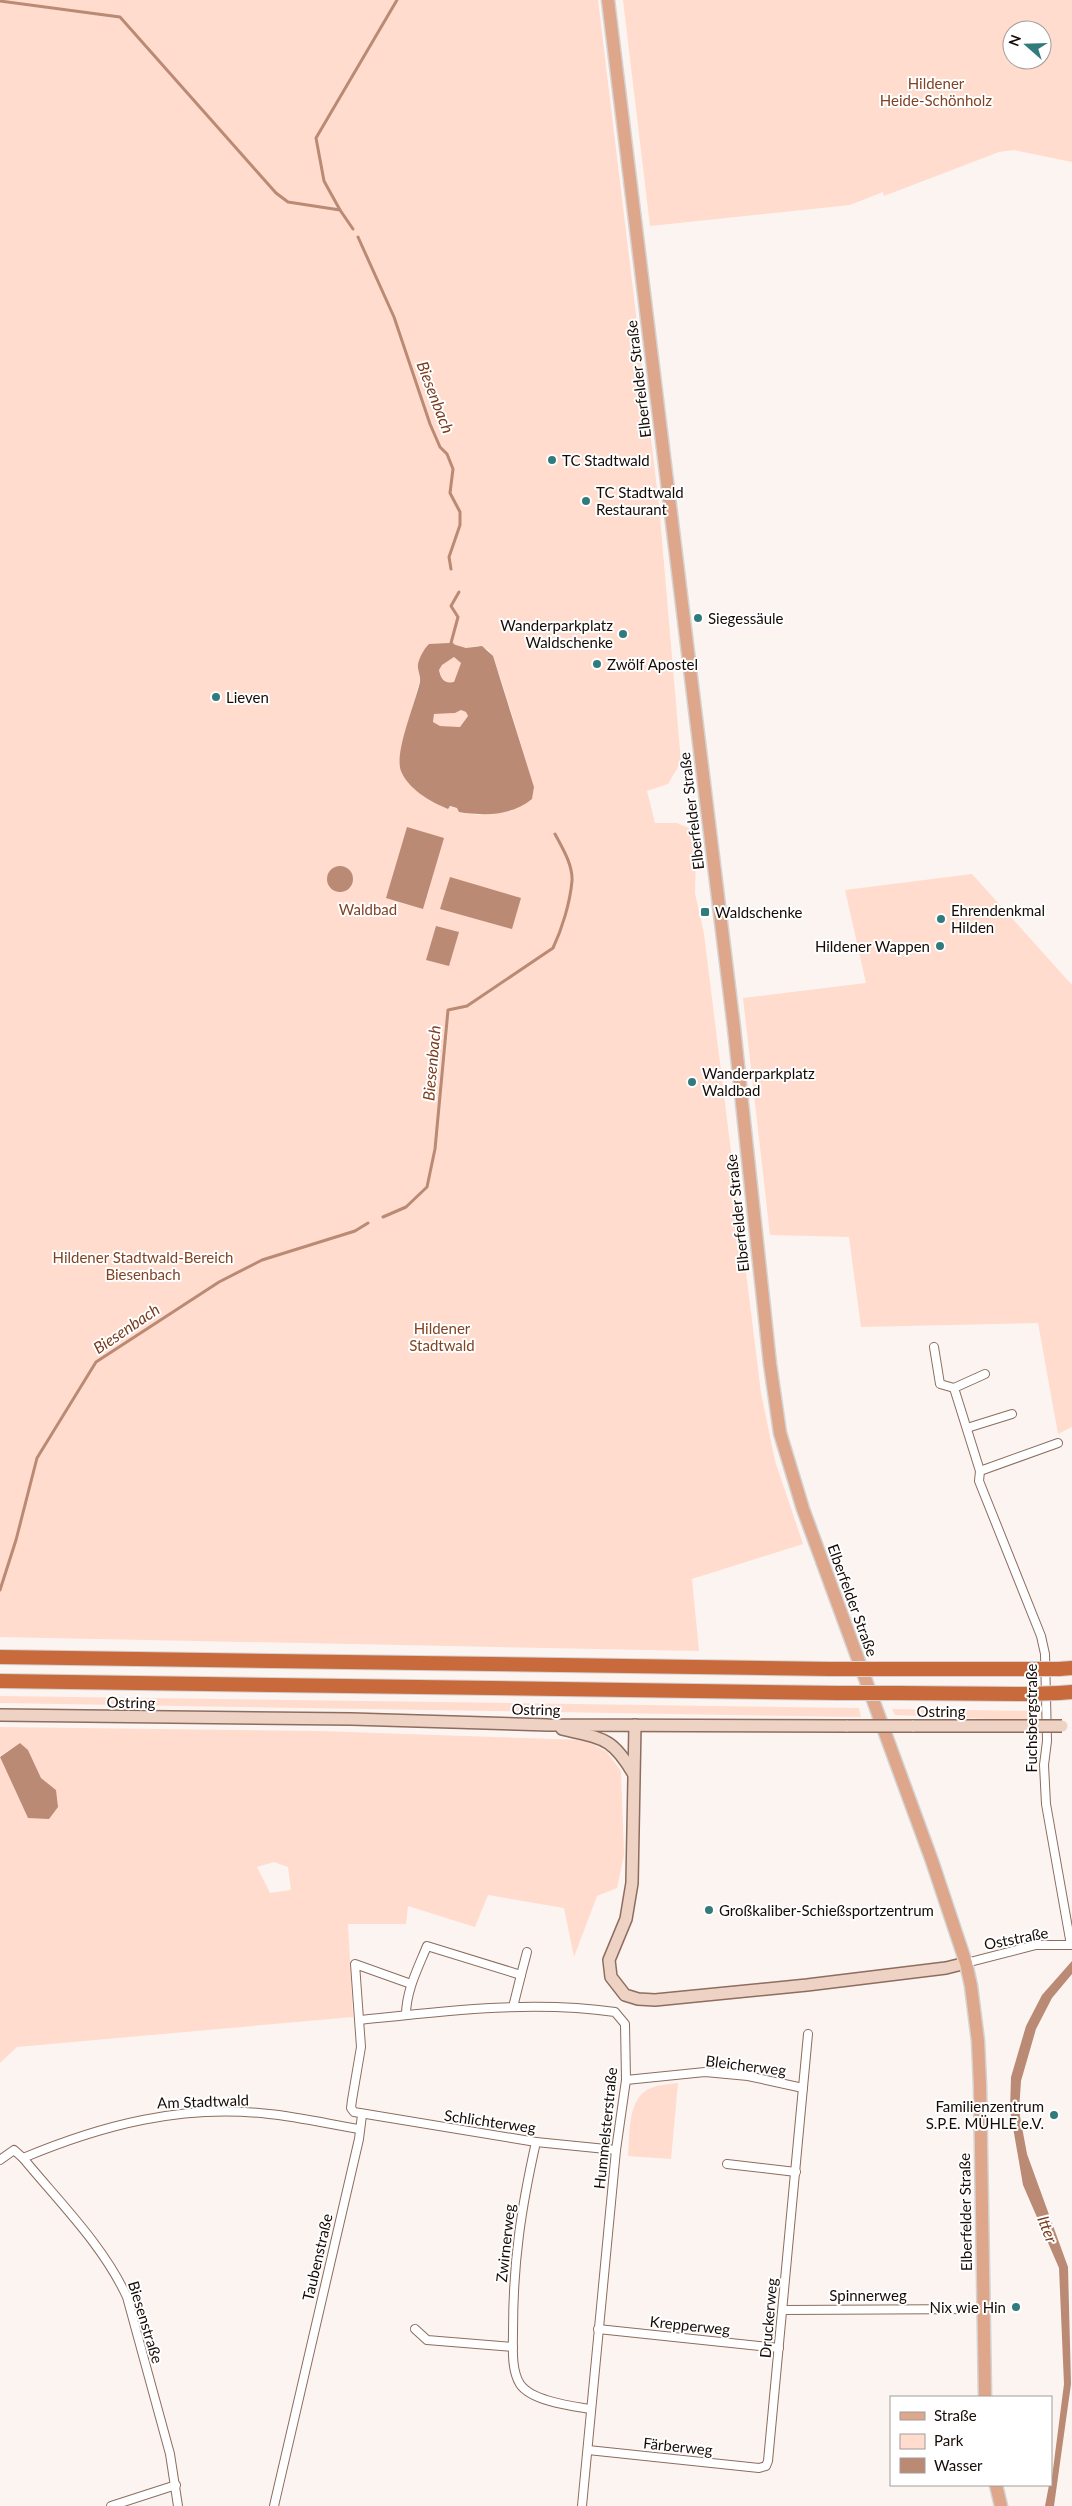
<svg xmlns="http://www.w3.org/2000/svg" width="1072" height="2506" font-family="Lato,sans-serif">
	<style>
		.green { fill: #ffdccd; fill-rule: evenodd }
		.water { fill: #ba8a75; fill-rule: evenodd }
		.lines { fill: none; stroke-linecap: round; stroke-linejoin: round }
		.stream { stroke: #ba8a75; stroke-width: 3 }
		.minor-casing { stroke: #8d6d5f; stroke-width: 10 }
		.secondary-casing { stroke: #8d6d5f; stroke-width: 14 }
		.primary-casing { stroke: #d5d3d2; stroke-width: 15 }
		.motorway-casing { stroke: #d5d3d2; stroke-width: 16 }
		.minor { stroke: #fff; stroke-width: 8 }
		.secondary { stroke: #eed2c4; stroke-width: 11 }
		.primary { stroke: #dea68a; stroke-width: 12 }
		.motorway { stroke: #c86a3c; stroke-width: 14 }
		.secondary-bridge-casing { stroke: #8d6d5f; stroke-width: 14; stroke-linecap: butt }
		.motorway-bridge-casing { stroke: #d5d3d2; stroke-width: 16; stroke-linecap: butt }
		.secondary-bridge { stroke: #eed2c4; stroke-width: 11 }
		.motorway-bridge { stroke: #c86a3c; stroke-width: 14 }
		.poi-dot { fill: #327b7c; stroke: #fff; stroke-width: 2 }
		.labels { text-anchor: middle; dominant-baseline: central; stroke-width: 4; stroke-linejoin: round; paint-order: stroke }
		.park-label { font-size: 15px; fill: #814324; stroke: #fff }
		.street-label { font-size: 15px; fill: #160b06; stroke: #fff }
		.poi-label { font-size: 15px; fill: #160b06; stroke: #fff; text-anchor: start }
		.water-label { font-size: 16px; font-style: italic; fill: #7a3c1d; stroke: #fff }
	</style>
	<rect width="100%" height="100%" fill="#fcf4f1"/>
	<!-- green -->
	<g class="green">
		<path d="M 0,0 L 598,0 L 659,505 L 681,762 L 668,784 L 647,791 L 655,823 L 677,823 L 689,828 L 696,851 L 695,893 L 704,934 L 761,1393 L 775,1461 L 803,1544 L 692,1579 L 699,1651 L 0,1637 ZM 429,644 L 467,648 L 478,646 L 489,650 L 500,676 L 534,787 L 532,799 L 511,811 L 477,815 L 457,808 L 439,805 L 408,783 L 401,750 L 420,680 L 418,668 Z"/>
		<path d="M 623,0 L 1072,0 L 1072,162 L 1014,150 L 999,152 L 884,196 L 883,192 L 850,205 L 650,226 ZM 1012,30 L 1042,30 L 1042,60 L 1012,60 Z"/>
		<path d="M 454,657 L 461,663 L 454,682 C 444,684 442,679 439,670 L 442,665 Z"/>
		<path d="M 461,710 L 467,712 L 468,716 L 460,727 L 440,726 L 433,722 L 434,714 L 455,713 Z"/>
		<path d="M 972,874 L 1072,985 L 1072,1427 L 1058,1434 L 1038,1323 L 861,1327 L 849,1237 L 770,1235 L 743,998 L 866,983 L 845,890 Z"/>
		<path d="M 0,1696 L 859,1708 L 861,1717 L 0,1703 Z"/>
		<path d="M 892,1709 L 1038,1711 L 1039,1721 L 895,1715 Z"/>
		<path d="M 0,1727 L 318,1731 L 585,1740 L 607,1752 L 621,1771 L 624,1855 L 617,1888 L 597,1896 L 574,1957 L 564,1908 L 488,1895 L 475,1927 L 408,1906 L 406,1924 L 348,1924 L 353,2017 L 17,2047 L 0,2063 L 0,1757 L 28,1818 L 56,1790 L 41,1778 L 28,1750 L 20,1743 L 0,1756 ZM 274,1862 L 288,1867 L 291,1890 L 270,1893 L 257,1867 Z"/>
		<path d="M 678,2083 L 671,2159 L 628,2156 C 630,2135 627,2097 651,2088 C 659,2085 669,2084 678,2083 Z"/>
	</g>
	<!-- water -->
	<g class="water">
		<path d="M 449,643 L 466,648 L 482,646 L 493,656 L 534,787 L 532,799 C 511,816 485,816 459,812 L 457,808 L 450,806 L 448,809 C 431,802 408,789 401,771 C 394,753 415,704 420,682 C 421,676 417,670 418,664 C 420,656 424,649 429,644 ZM 454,657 L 461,663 L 454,682 C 444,684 441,679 439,670 L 442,665 ZM 461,710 L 466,712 L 468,716 L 460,727 L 440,726 L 433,722 L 434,714 L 455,713 Z"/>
		<path d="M 407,827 L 444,838 L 423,909 L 386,898 Z"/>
		<circle cx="340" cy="879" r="13"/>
		<path d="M 450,877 L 521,898 L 512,929 L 440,909 Z"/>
		<path d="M 436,926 L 459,932 L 449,966 L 426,960 Z"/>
		<path d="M 20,1743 L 28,1750 L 41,1778 L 56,1790 L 58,1807 L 49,1819 L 28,1818 L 0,1757 Z"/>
		<path d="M 1072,1961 L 1072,1974 L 1052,1998 L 1036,2029 L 1021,2081 L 1019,2111 L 1027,2154 L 1068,2267 L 1071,2384 L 1054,2506 L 1045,2506 L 1049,2485 L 1051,2485 L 1064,2384 L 1059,2268 L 1023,2185 L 1010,2110 L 1011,2077 L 1026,2026 L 1042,1995 Z"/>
	</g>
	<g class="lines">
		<!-- stream -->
		<g class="stream">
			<path d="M 0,1 L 120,17 L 276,193 L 288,202 L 340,210"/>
			<path d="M 353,229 L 340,210 L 324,181 L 316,138 L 397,0"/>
			<path d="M 358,237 L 394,317 L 430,424 L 440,447 L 447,454 L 453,469 L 450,493 L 460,512 L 460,525 L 449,557 L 451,569"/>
			<path d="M 453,645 L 451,643 L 458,617 L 451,606 L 459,592"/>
			<path d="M 383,1217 L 406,1207 L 427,1187 L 435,1149 L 448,1010 L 467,1006 L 553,948 C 562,929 570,903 572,881 C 573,865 562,847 555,834"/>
			<path d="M 0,1590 L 16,1540 L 37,1458 L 96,1362 L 219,1282 L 262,1260 L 355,1231 L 368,1223"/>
		</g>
		<defs>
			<g id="minor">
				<path d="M 934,1347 L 940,1384 L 954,1388"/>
				<path d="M 985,1374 L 954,1388 L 980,1471 L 979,1481 L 1041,1636 L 1045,1654 L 1047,1741 L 1044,1765 L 1046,1804 L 1071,1945"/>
				<path d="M 967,1428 L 1012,1414"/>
				<path d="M 980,1471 L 1058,1443"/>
				<path d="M 966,1963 L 1036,1945 L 1072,1945"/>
				<path d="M 521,1975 L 527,1952"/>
				<path d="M 411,1984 L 355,1964 L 361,2047 L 352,2100 L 351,2108 L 354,2112 L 536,2142 L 616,2150"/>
				<path d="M 406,2015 C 406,1991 418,1968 427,1946 L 521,1975 L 513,2007"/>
				<path d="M 360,2020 C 444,2011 531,2000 615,2012 L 625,2024 L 626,2080 L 616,2150 L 582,2506"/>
				<path d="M 626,2080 L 705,2072 L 748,2076 L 803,2088"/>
				<path d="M 536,2142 C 521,2209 513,2262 513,2331 C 513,2347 511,2370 520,2384 C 531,2401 572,2406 590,2409"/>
				<path d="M 23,2158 C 102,2125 182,2104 269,2114 C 299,2117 329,2124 359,2129"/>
				<path d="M 0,2160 L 14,2150 L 23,2158 C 60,2203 103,2245 127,2297 L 170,2454 L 178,2506"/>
				<path d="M 727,2164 L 796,2172"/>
				<path d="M 783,2310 L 983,2309"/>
				<path d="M 415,2329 L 427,2340 L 513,2347"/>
				<path d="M 598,2329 L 779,2348"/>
				<path d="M 588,2450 L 759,2468 L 766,2466 L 768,2461 L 808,2034"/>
				<path d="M 111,2506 L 176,2485"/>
				<path d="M 274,2506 L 359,2139 L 362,2115"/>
			</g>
			<g id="secondary">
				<path d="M 0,1715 L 351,1719 L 548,1725 L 848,1726"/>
				<path d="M 635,1725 L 632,1883 L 626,1919 L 609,1960 L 611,1977 L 625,1995 L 638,1999 L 655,2000 L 807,1985 L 946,1968 L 966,1963"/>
				<path d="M 912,1726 L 1033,1726"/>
				<path d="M 562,1729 C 602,1739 611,1736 633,1773"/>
			</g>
			<g id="primary">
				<path d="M 608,0 L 734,1028 L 770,1364 L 780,1433 L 803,1509 L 932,1861 L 966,1963 L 971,1986 L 978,2041 L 980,2085 L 985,2397"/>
				<path d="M 996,2485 L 1001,2506"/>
			</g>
			<g id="motorway">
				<path d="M 0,1657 L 830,1669"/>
				<path d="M 887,1669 L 1027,1669"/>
				<path d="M 1059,1669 L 1072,1668"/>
				<path d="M 0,1681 L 838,1693"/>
				<path d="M 898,1693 L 1027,1694"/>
				<path d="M 1059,1693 L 1072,1692"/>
			</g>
		</defs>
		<!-- minor casing -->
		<use href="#minor" class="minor-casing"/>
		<!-- secondary casing -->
		<use href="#secondary" class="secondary-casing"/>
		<!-- primary casing -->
		<use href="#primary" class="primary-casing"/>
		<!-- motorway casing -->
		<use href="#motorway" class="motorway-casing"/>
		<!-- minor -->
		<use href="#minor" class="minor"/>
		<!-- secondary -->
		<use href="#secondary" class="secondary"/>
		<!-- primary -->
		<use href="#primary" class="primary"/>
		<!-- motorway -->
		<use href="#motorway" class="motorway"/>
		<defs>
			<g id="secondary-bridge">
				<path d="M 848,1726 L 912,1726"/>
				<path d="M 1033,1726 L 1062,1726"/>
			</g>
			<g id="motorway-bridge">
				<path d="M 830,1669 L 887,1669"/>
				<path d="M 1027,1669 L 1059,1669"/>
				<path d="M 838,1693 L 898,1693"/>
				<path d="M 1027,1694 L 1059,1693"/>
			</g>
		</defs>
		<!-- secondary-bridge casing -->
		<use href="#secondary-bridge" class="secondary-bridge-casing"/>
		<!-- motorway-bridge casing -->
		<use href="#motorway-bridge" class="motorway-bridge-casing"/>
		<!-- secondary-bridge -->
		<use href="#secondary-bridge" class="secondary-bridge"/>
		<!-- motorway-bridge -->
		<use href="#motorway-bridge" class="motorway-bridge"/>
	</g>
	<!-- markers -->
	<g class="poi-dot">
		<circle cx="552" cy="460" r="5"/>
		<circle cx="586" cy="501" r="5"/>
		<circle cx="698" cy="618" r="5"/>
		<circle cx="623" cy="634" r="5"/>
		<circle cx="597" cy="664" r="5"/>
		<circle cx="216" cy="697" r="5"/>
		<rect x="700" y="907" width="10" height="10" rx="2.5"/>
		<circle cx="941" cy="919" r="5"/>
		<circle cx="940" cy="946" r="5"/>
		<circle cx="692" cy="1082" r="5"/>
		<circle cx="709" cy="1910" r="5"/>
		<circle cx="1054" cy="2115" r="5"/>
		<circle cx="1016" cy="2307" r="5"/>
	</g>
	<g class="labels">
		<!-- park labels -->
		<g class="park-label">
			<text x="936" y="83">Hildener<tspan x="936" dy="17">Heide-Schönholz</tspan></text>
			<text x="368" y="909">Waldbad</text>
			<text x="143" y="1257">Hildener Stadtwald-Bereich<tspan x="143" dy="17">Biesenbach</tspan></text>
			<text x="442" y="1328">Hildener<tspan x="442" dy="17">Stadtwald</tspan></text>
		</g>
		<!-- street labels -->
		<g class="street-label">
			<text transform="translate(638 379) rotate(-97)">Elberfelder Straße</text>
			<text transform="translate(691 811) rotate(-97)">Elberfelder Straße</text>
			<text transform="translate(737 1213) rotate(-96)">Elberfelder Straße</text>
			<text transform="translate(853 1600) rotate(70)">Elberfelder Straße</text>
			<text transform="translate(131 1702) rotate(1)">Ostring</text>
			<text transform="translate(536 1709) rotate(1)">Ostring</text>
			<text x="941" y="1711">Ostring</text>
			<text transform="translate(1031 1718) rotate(-90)">Fuchsbergstraße</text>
			<text transform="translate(1016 1938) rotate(-11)">Oststraße</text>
			<text transform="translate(746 2065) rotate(7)">Bleicherweg</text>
			<text transform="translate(203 2101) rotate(-2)">Am Stadtwald</text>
			<text transform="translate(490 2121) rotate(8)">Schlichterweg</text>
			<text transform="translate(605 2128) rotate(-84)">Hummelsterstraße</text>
			<text transform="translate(965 2212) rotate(-91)">Elberfelder Straße</text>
			<text transform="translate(505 2243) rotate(-84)">Zwirnerweg</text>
			<text transform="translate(317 2257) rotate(-77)">Taubenstraße</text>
			<text x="868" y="2295">Spinnerweg</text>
			<text transform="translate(768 2318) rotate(-85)">Druckerweg</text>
			<text transform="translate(146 2322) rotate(73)">Biesenstraße</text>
			<text transform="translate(690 2325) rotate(6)">Krepperweg</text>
			<text transform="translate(678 2446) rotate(6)">Färberweg</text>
		</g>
		<!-- poi labels -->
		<g class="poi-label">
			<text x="562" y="460">TC Stadtwald</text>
			<text x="596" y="492">TC Stadtwald<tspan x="596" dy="17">Restaurant</tspan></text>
			<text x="708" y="618">Siegessäule</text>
			<text x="613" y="625" text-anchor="end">Wanderparkplatz<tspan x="613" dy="17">Waldschenke</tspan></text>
			<text x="607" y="664">Zwölf Apostel</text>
			<text x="226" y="697">Lieven</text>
			<text x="951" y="910">Ehrendenkmal<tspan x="951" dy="17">Hilden</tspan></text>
			<text x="715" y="912">Waldschenke</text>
			<text x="930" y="946" text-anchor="end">Hildener Wappen</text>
			<text x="702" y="1073">Wanderparkplatz<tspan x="702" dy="17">Waldbad</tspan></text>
			<text x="719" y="1910">Großkaliber-Schießsportzentrum</text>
			<text x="1044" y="2106" text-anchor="end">Familienzentrum<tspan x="1044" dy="17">S.P.E. MÜHLE e.V.</tspan></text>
			<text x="1006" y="2307" text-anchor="end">Nix wie Hin</text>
		</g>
		<!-- water labels -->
		<g class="water-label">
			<text transform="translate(436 397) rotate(69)">Biesenbach</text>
			<text transform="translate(431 1063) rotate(-85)">Biesenbach</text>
			<text transform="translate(126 1328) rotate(-34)">Biesenbach</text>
			<text transform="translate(1048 2229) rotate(69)">Itter</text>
		</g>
	</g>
	<!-- legend -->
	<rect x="890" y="2396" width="162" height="90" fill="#ffffff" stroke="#a29d9b"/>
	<rect x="900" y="2412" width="25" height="8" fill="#dea68a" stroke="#a29d9b"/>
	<text x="934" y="2421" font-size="15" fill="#160b06">Straße</text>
	<rect x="900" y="2434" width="25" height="15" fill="#ffdccd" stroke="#a29d9b"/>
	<text x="934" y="2446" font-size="15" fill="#160b06">Park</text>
	<rect x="900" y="2458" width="25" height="15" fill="#ba8a75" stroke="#a29d9b"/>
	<text x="934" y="2471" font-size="15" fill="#160b06">Wasser</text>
	<!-- north arrow -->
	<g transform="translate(1027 45) rotate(290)"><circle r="24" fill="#ffffff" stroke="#a29d9b"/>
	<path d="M0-4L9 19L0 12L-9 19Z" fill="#327b7c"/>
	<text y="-8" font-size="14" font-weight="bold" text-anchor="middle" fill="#160b06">N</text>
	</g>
</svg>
